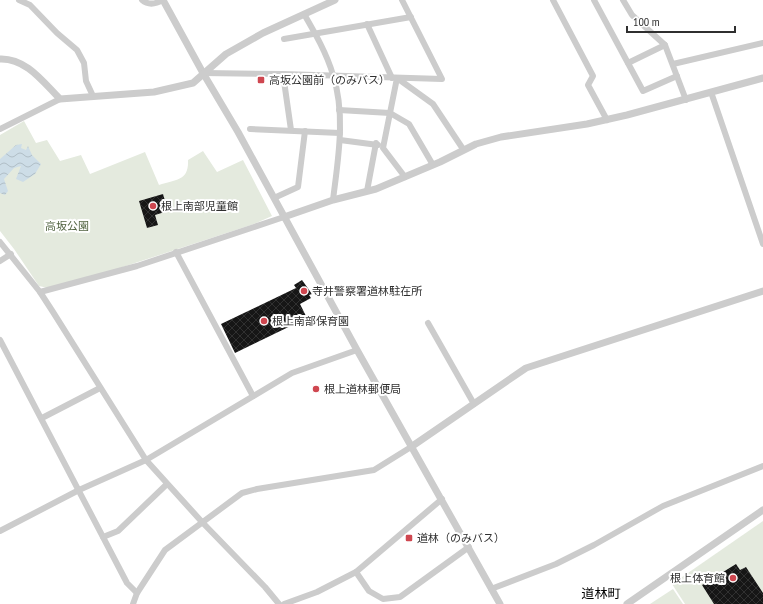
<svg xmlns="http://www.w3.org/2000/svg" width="763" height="604" font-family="'PT Sans Narrow','Noto Sans JP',sans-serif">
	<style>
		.park { fill: #e4eade }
		.water { fill: url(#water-waves) }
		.building { fill: url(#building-cross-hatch) }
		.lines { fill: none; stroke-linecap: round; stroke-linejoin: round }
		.minor { stroke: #ccc; stroke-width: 6 }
		.tertiary { stroke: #ccc; stroke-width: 7 }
		.poi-dot { fill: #cf4750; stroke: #fff; stroke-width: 1.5 }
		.labels { text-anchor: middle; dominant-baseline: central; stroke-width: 4; stroke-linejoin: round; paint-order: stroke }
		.poi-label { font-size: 11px; fill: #2f2f2f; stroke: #fff; text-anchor: start }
		.park-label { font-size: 11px; fill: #526442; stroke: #fff }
		.quarter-label { font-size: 13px; fill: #000; stroke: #fff }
	</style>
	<defs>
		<pattern id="water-waves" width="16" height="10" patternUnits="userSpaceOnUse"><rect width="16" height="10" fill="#cddde7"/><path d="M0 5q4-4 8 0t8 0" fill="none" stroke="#b0bec6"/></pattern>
		<pattern id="building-cross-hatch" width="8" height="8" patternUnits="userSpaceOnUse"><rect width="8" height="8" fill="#161616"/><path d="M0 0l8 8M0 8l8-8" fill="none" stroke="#303030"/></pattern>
	</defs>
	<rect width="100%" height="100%" fill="#fff"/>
	<!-- park -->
	<g class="park">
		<path d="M 24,121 L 36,143 L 47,140 L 60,161 L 81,155 L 90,174 L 145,152 L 159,185 C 176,179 189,181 188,160 L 203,151 L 217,172 L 243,160 L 272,216 L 254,224 L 77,282 L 48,288 L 39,286 L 14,249 L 0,231 L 0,135 Z"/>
		<path d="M 763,521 L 763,604 L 685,604 L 672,584 Z"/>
		<path d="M 673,589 L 683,604 L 650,604 Z"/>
	</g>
	<!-- water -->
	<path class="water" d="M 22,144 L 21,148 L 26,150 L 28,146 L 32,155 L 41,164 L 35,174 L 23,182 L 16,179 L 21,166 L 14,168 L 4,179 L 8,191 L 5,195 L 0,193 L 0,159 L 16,145 Z"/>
	<!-- building -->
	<g class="building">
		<path d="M 163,194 L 168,211 L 155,215 L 158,225 L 147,228 L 139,201 Z"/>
		<path d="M 302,280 L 312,294 L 309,295 L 311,298 L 300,304 L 307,318 L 235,353 L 221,324 L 296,288 L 294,285 Z"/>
		<path d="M 736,564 L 740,570 L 746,567 L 763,593 L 763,604 L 714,604 L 702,585 Z"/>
	</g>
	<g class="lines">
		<!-- minor -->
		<g class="minor">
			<path d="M 19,0 L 30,5 L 57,33 L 77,50 L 84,63 L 86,81 L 93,96"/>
			<path d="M 142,0 C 149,6 156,4 163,0"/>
			<path d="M 553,0 L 593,76 L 588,85 L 607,120"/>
			<path d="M 594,0 L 643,91 L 677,76"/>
			<path d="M 623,0 L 632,15 L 665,45 L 686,100"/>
			<path d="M 304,14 C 315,33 327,54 333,75 C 346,115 338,159 333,200"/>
			<path d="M 367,24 L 392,78"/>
			<path d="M 284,39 L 411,17"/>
			<path d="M 628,63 L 665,45"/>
			<path d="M 673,64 L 763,43"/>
			<path d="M 203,73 L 283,74 L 442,79 L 402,0"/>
			<path d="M 283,74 L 291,130"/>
			<path d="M 711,92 L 763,244"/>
			<path d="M 339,110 L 390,113 L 409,124 L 433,165"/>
			<path d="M 0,129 L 60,99"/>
			<path d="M 250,129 L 340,133"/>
			<path d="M 340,140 L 378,145"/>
			<path d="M 405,177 L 383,148 L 397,78 L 433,104 L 463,149"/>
			<path d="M 367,191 L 376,143"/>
			<path d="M 274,198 L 298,187 L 305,131"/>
			<path d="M 0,242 L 40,292 L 53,312 L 146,460 L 202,522 L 265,587 L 279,604"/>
			<path d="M 176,252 L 253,396"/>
			<path d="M 0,261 L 11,254"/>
			<path d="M 40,292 L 137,266 L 284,217"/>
			<path d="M 428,323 L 474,404"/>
			<path d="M 0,340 L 127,583 L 137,593"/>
			<path d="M 42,418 L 100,388"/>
			<path d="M 0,531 L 79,490 L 146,460 L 292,373 L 357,350"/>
			<path d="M 103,537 L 118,531 L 167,484"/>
			<path d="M 356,572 L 369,591 L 383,599 L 400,597 L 469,547"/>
			<path d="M 491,589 L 556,564 L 594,545 L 663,506 L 763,466"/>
			<path d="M 133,604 L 137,593 L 165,550 L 242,493 L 257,489 L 374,470 L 411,447"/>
			<path d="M 284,604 L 317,592 L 356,572 L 442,499"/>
		</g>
		<!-- tertiary -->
		<g class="tertiary">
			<path d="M 163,0 L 203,73 L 238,132 L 357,350 L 500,604"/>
			<path d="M 0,59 C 26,58 43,82 60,99 L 154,92 L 193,83 L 226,54 L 263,33 L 335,0"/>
			<path d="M 284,217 L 333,200 L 376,189 L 440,162 L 476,144 L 501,137 L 587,124 L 627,115 L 763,78"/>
			<path d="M 411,447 L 526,368 L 763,291"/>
			<path d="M 627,604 L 763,510"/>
		</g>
	</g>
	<!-- markers -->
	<g class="poi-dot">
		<rect x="257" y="76" width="8" height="8" rx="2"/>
		<circle cx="153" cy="206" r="4"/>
		<circle cx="304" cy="291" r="4"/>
		<circle cx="264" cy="321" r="4"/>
		<circle cx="316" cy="389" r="4"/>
		<rect x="405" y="534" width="8" height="8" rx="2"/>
		<circle cx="733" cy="578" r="4"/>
	</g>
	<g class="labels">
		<!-- poi labels -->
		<g class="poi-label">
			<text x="269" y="80">高坂公園前（のみバス）</text>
			<text x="161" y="206">根上南部児童館</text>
			<text x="312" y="291">寺井警察署道林駐在所</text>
			<text x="272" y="321">根上南部保育園</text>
			<text x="324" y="389">根上道林郵便局</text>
			<text x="417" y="538">道林（のみバス）</text>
			<text x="725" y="578" text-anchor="end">根上体育館</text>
		</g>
		<!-- park labels -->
		<g class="park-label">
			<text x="67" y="226">高坂公園</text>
		</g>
		<!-- quarter labels -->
		<g class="quarter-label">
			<text x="601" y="593">道林町</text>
		</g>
	</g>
	<!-- scale -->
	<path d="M627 26v6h108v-6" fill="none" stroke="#2f2f2f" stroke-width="2"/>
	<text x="633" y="26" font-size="12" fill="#2f2f2f" stroke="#ffffff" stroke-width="3" paint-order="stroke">100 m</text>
</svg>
